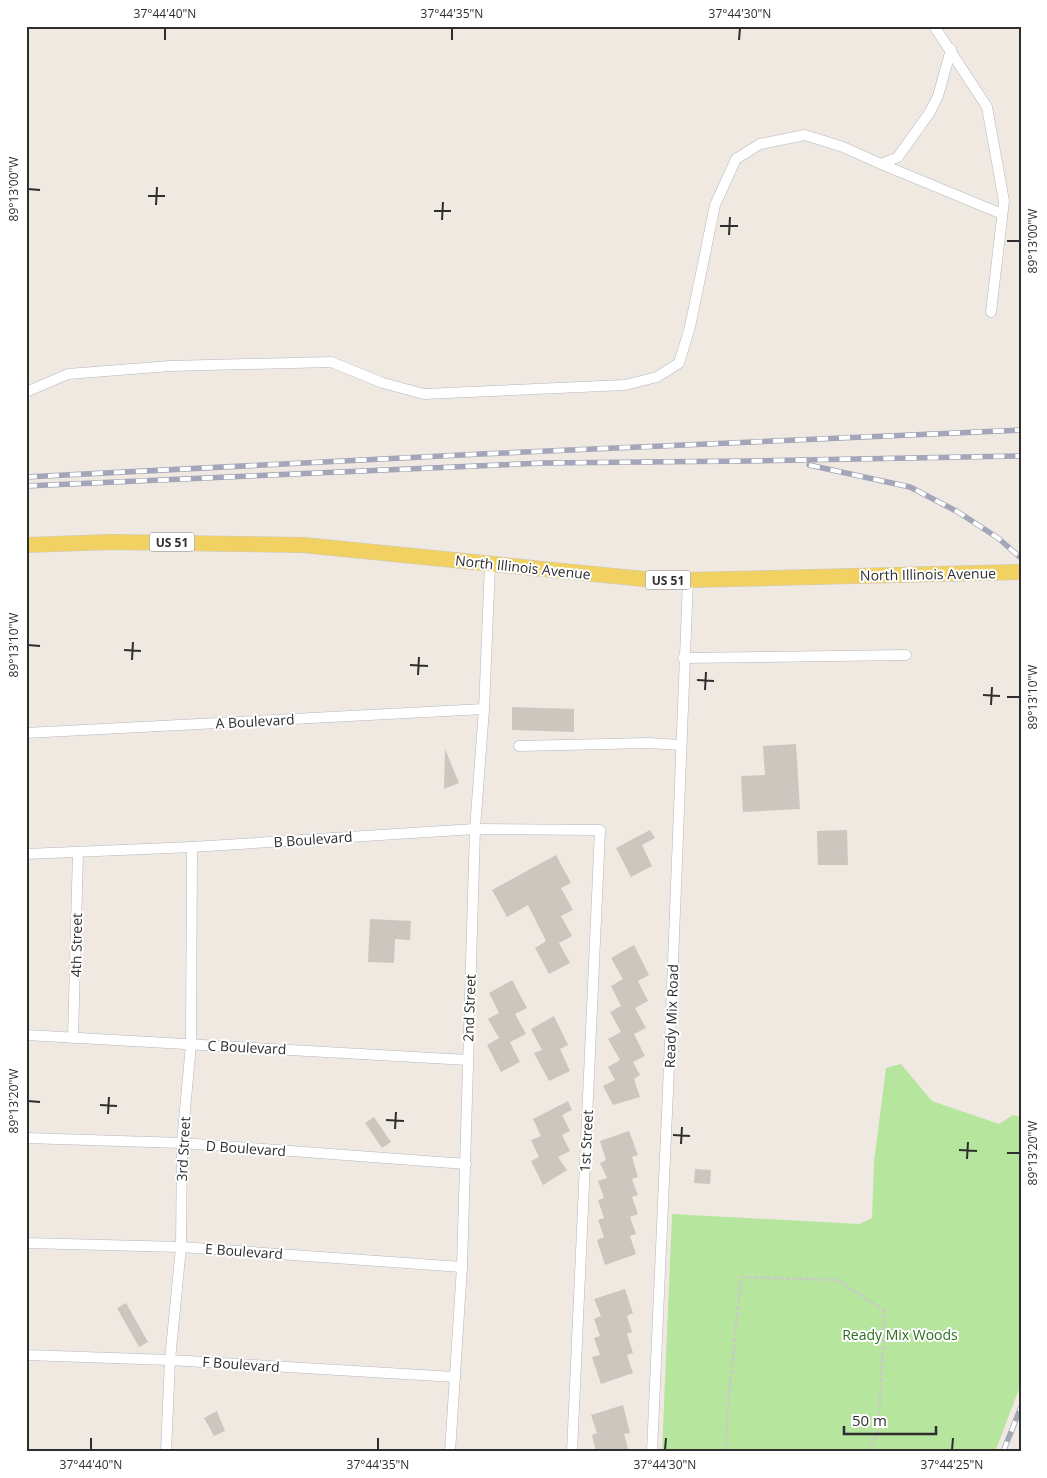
<svg xmlns="http://www.w3.org/2000/svg" width="1047" height="1478" font-family="'Open Sans',sans-serif">
	<style>
		.green { fill: #b6e59e }
		.building { fill: #cbc7bf }
		.lines { fill: none; stroke-linecap: round; stroke-linejoin: round }
		.minor-casing { stroke: #b4b7c1; stroke-width: 11 }
		.primary-casing { stroke: #c9c9c9; stroke-width: 16 }
		.path { stroke: #c9c9c9; stroke-width: 2.5; stroke-dasharray: 4 2.5; stroke-linecap: butt }
		.minor { stroke: #fff; stroke-width: 10 }
		.primary { stroke: #f2d163; stroke-width: 15 }
		.rail-casing { stroke: #a3a6b8; stroke-width: 5.5 }
		.rail { stroke: #fff; stroke-width: 4; stroke-dasharray: 11; stroke-linecap: butt }
		.ticks { fill: none; stroke: #2e2e2e; stroke-width: 2 }
		.labels { text-anchor: middle; dominant-baseline: central; stroke-width: 4; stroke-linejoin: round; paint-order: stroke }
		.shield { fill: #fff; stroke: #6d6d6d; stroke-width: 1 }
		.shield-label { font-size: 12px; font-weight: bold; fill: #2e2e2e }
		.street-label { font-size: 14px; fill: #2e2e2e; stroke: #fff }
		.park-label { font-size: 14px; fill: #2c6e1b; stroke: #fff }
		.neatline { fill: none; stroke: #2e2e2e; stroke-width: 2 }
		.ticks-label { font-size: 12px; text-anchor: middle; fill: #2e2e2e }
	</style>
	<rect width="100%" height="100%" fill="#efe9e1"/>
	<!-- green -->
	<path class="green" d="M 901,1064 L 932,1101 L 999,1124 L 1013,1115 L 1021,1117 L 1021,1384 L 995,1452 L 662,1452 L 672,1214 L 859,1224 L 872,1218 L 874,1162 L 886,1068 Z"/>
	<!-- building -->
	<g class="building">
		<path d="M 512,707 L 574,709 L 574,732 L 512,730 Z"/>
		<path d="M 796,744 L 800,809 L 743,812 L 741,776 L 765,775 L 763,746 Z"/>
		<path d="M 445,749 L 459,783 L 444,789 Z"/>
		<path d="M 650,830 L 655,838 L 642,845 L 652,866 L 631,877 L 616,848 Z"/>
		<path d="M 847,830 L 848,865 L 818,865 L 817,831 Z"/>
		<path d="M 556,855 L 571,883 L 561,888 L 573,910 L 561,916 L 572,936 L 559,943 L 570,963 L 549,974 L 535,948 L 546,941 L 528,905 L 507,917 L 492,890 Z"/>
		<path d="M 370,919 L 411,921 L 410,940 L 395,939 L 394,963 L 368,962 Z"/>
		<path d="M 634,945 L 649,975 L 638,981 L 648,1001 L 635,1008 L 646,1028 L 634,1034 L 645,1056 L 633,1062 L 640,1075 L 634,1079 L 640,1097 L 613,1105 L 603,1086 L 615,1080 L 608,1067 L 620,1060 L 608,1039 L 621,1032 L 610,1012 L 621,1006 L 611,986 L 623,979 L 611,958 Z"/>
		<path d="M 512,980 L 527,1008 L 515,1014 L 526,1034 L 510,1042 L 520,1062 L 501,1072 L 487,1045 L 499,1038 L 488,1019 L 499,1013 L 489,993 Z"/>
		<path d="M 554,1016 L 568,1045 L 560,1049 L 570,1071 L 549,1081 L 534,1053 L 542,1050 L 531,1029 Z"/>
		<path d="M 568,1101 L 572,1110 L 562,1115 L 570,1131 L 562,1135 L 570,1151 L 558,1157 L 567,1170 L 543,1185 L 531,1161 L 539,1157 L 531,1140 L 541,1136 L 533,1119 Z"/>
		<path d="M 374,1117 L 391,1142 L 382,1148 L 365,1123 Z"/>
		<path d="M 629,1131 L 638,1155 L 632,1157 L 638,1177 L 632,1179 L 638,1195 L 632,1197 L 638,1214 L 630,1217 L 636,1234 L 630,1236 L 636,1254 L 605,1265 L 597,1240 L 604,1237 L 598,1220 L 604,1218 L 598,1200 L 604,1198 L 598,1181 L 607,1178 L 600,1163 L 606,1160 L 600,1141 Z"/>
		<path d="M 695,1169 L 711,1170 L 710,1184 L 694,1183 Z"/>
		<path d="M 625,1289 L 633,1313 L 627,1316 L 632,1332 L 627,1334 L 633,1353 L 627,1355 L 633,1373 L 601,1384 L 592,1357 L 600,1355 L 594,1338 L 600,1336 L 594,1319 L 601,1316 L 594,1299 Z"/>
		<path d="M 126,1303 L 148,1342 L 139,1347 L 117,1308 Z"/>
		<path d="M 623,1405 L 630,1433 L 624,1434 L 629,1452 L 596,1452 L 592,1435 L 597,1433 L 591,1415 Z"/>
		<path d="M 217,1411 L 225,1431 L 214,1436 L 204,1418 Z"/>
	</g>
	<g class="lines">
		<defs>
			<g id="minor">
				<path d="M 934,26 L 987,107 L 1004,201 L 991,312"/>
				<path d="M 881,164 L 1002,214"/>
				<path d="M 26,392 L 68,374 L 170,366 L 331,362 L 383,383 L 424,394 L 625,385 L 657,377 L 679,363 L 690,327 L 715,205 L 736,159 L 760,144 L 805,135 L 843,147 L 881,164 L 898,157 L 930,112 L 938,96 L 951,49"/>
				<path d="M 683,658 L 906,655"/>
				<path d="M 26,733 L 484,709"/>
				<path d="M 519,746 L 649,743 L 680,745"/>
				<path d="M 26,854 L 192,847 L 475,829 L 600,830 L 572,1452"/>
				<path d="M 26,1035 L 468,1060"/>
				<path d="M 73,1038 L 78,852"/>
				<path d="M 26,1138 L 182,1143 L 466,1164"/>
				<path d="M 26,1243 L 181,1247 L 462,1267"/>
				<path d="M 26,1355 L 170,1360 L 455,1377"/>
				<path d="M 166,1452 L 170,1360 L 181,1247 L 182,1143 L 191,1044 L 192,847"/>
				<path d="M 450,1452 L 462,1267 L 475,829 L 484,709 L 490,565"/>
				<path d="M 652,1452 L 668,1090 L 688,580"/>
			</g>
			<path id="primary" d="M 26,545 L 111,542 L 303,545 L 654,580 L 688,580 L 1021,572"/>
		</defs>
		<!-- minor casing -->
		<use href="#minor" class="minor-casing"/>
		<!-- primary casing -->
		<use href="#primary" class="primary-casing"/>
		<!-- path -->
		<path class="path" d="M 725,1452 L 729,1395 L 741,1277 L 837,1280 L 885,1311 L 878,1432 L 868,1452"/>
		<!-- minor -->
		<use href="#minor" class="minor"/>
		<!-- primary -->
		<use href="#primary" class="primary"/>
		<defs>
			<g id="rail">
				<path d="M 809,465 L 910,487 L 958,512 L 998,538 L 1021,558"/>
				<path d="M 26,477 L 481,454 L 1021,430"/>
				<path d="M 26,486 L 543,463 L 747,461 L 1021,456"/>
				<path d="M 1003,1452 L 1021,1407"/>
			</g>
		</defs>
		<!-- rail casing -->
		<use href="#rail" class="rail-casing"/>
		<!-- rail -->
		<use href="#rail" class="rail"/>
	</g>
	<!-- ticks -->
	<path class="ticks" d="M 165,40 L 165,28M 452,40 L 452,28M 739,40 L 740,28M 28,189 L 40,190M 148,196 L 165,196M 156,205 L 157,187M 434,211 L 451,211M 442,220 L 443,202M 720,226 L 738,226M 729,235 L 730,217M 1007,241 L 1020,241M 28,645 L 40,646M 124,650 L 141,651M 132,660 L 133,642M 410,665 L 428,666M 418,675 L 419,657M 697,680 L 714,681M 705,690 L 706,672M 983,695 L 1000,696M 1007,697 L 1020,697M 991,705 L 992,687M 28,1101 L 40,1102M 100,1105 L 117,1106M 108,1114 L 109,1097M 386,1120 L 404,1121M 395,1129 L 396,1112M 673,1135 L 690,1136M 681,1144 L 682,1127M 959,1150 L 977,1151M 1007,1153 L 1020,1153M 967,1159 L 968,1142M 91,1450 L 91,1438M 378,1450 L 378,1438M 665,1450 L 666,1438M 952,1450 L 953,1438"/>
	<g class="labels">
		<!-- shield labels -->
		<g class="shield">
			<rect x="149.5" y="532.5" width="45" height="19" rx="4"/>
			<rect x="645.5" y="570.5" width="45" height="19" rx="4"/>
		</g>
		<g class="shield-label">
			<text x="172" y="542">US 51</text>
			<text x="668" y="580">US 51</text>
		</g>
		<!-- street labels -->
		<g class="street-label">
			<text transform="translate(523 567) rotate(6)">North Illinois Avenue</text>
			<text transform="translate(928 574) rotate(-1)">North Illinois Avenue</text>
			<text transform="translate(255 721) rotate(-3)">A Boulevard</text>
			<text transform="translate(313 839) rotate(-4)">B Boulevard</text>
			<text transform="translate(76 945) rotate(-89)">4th Street</text>
			<text transform="translate(469 1008) rotate(-88)">2nd Street</text>
			<text transform="translate(671 1016) rotate(-88)">Ready Mix Road</text>
			<text transform="translate(247 1047) rotate(3)">C Boulevard</text>
			<text transform="translate(586 1141) rotate(-87)">1st Street</text>
			<text transform="translate(246 1148) rotate(4)">D Boulevard</text>
			<text transform="translate(183 1149) rotate(-87)">3rd Street</text>
			<text transform="translate(244 1251) rotate(4)">E Boulevard</text>
			<text transform="translate(241 1364) rotate(4)">F Boulevard</text>
		</g>
		<!-- park labels -->
		<g class="park-label">
			<text x="900" y="1334">Ready Mix Woods</text>
		</g>
	</g>
	<!-- border -->
	<rect width="1047" height="1478" fill="none" stroke="#ffffff" stroke-width="55"/>
	<!-- scale -->
	<path d="M844 1426v8h92v-8" fill="none" stroke="#2e2e2e" stroke-width="2.5"/>
	<text x="852" y="1426" font-size="15" fill="#2e2e2e" stroke="#ffffff" stroke-width="4" paint-order="stroke">50 m</text>
	<rect x="28" y="28" width="992" height="1422" class="neatline"/>
	<g class="ticks-label">
		<text x="165" y="18">37°44'40"N</text>
		<text x="452" y="18">37°44'35"N</text>
		<text x="740" y="18">37°44'30"N</text>
		<text transform="translate(14 189) rotate(-90)" y="4">89°13'00"W</text>
		<text transform="translate(1033 241) rotate(-90)" y="4">89°13'00"W</text>
		<text transform="translate(14 645) rotate(-90)" y="4">89°13'10"W</text>
		<text transform="translate(1033 697) rotate(-90)" y="4">89°13'10"W</text>
		<text transform="translate(14 1101) rotate(-90)" y="4">89°13'20"W</text>
		<text transform="translate(1033 1153) rotate(-90)" y="4">89°13'20"W</text>
		<text x="91" y="1469">37°44'40"N</text>
		<text x="378" y="1469">37°44'35"N</text>
		<text x="665" y="1469">37°44'30"N</text>
		<text x="952" y="1469">37°44'25"N</text>
	</g>
</svg>
